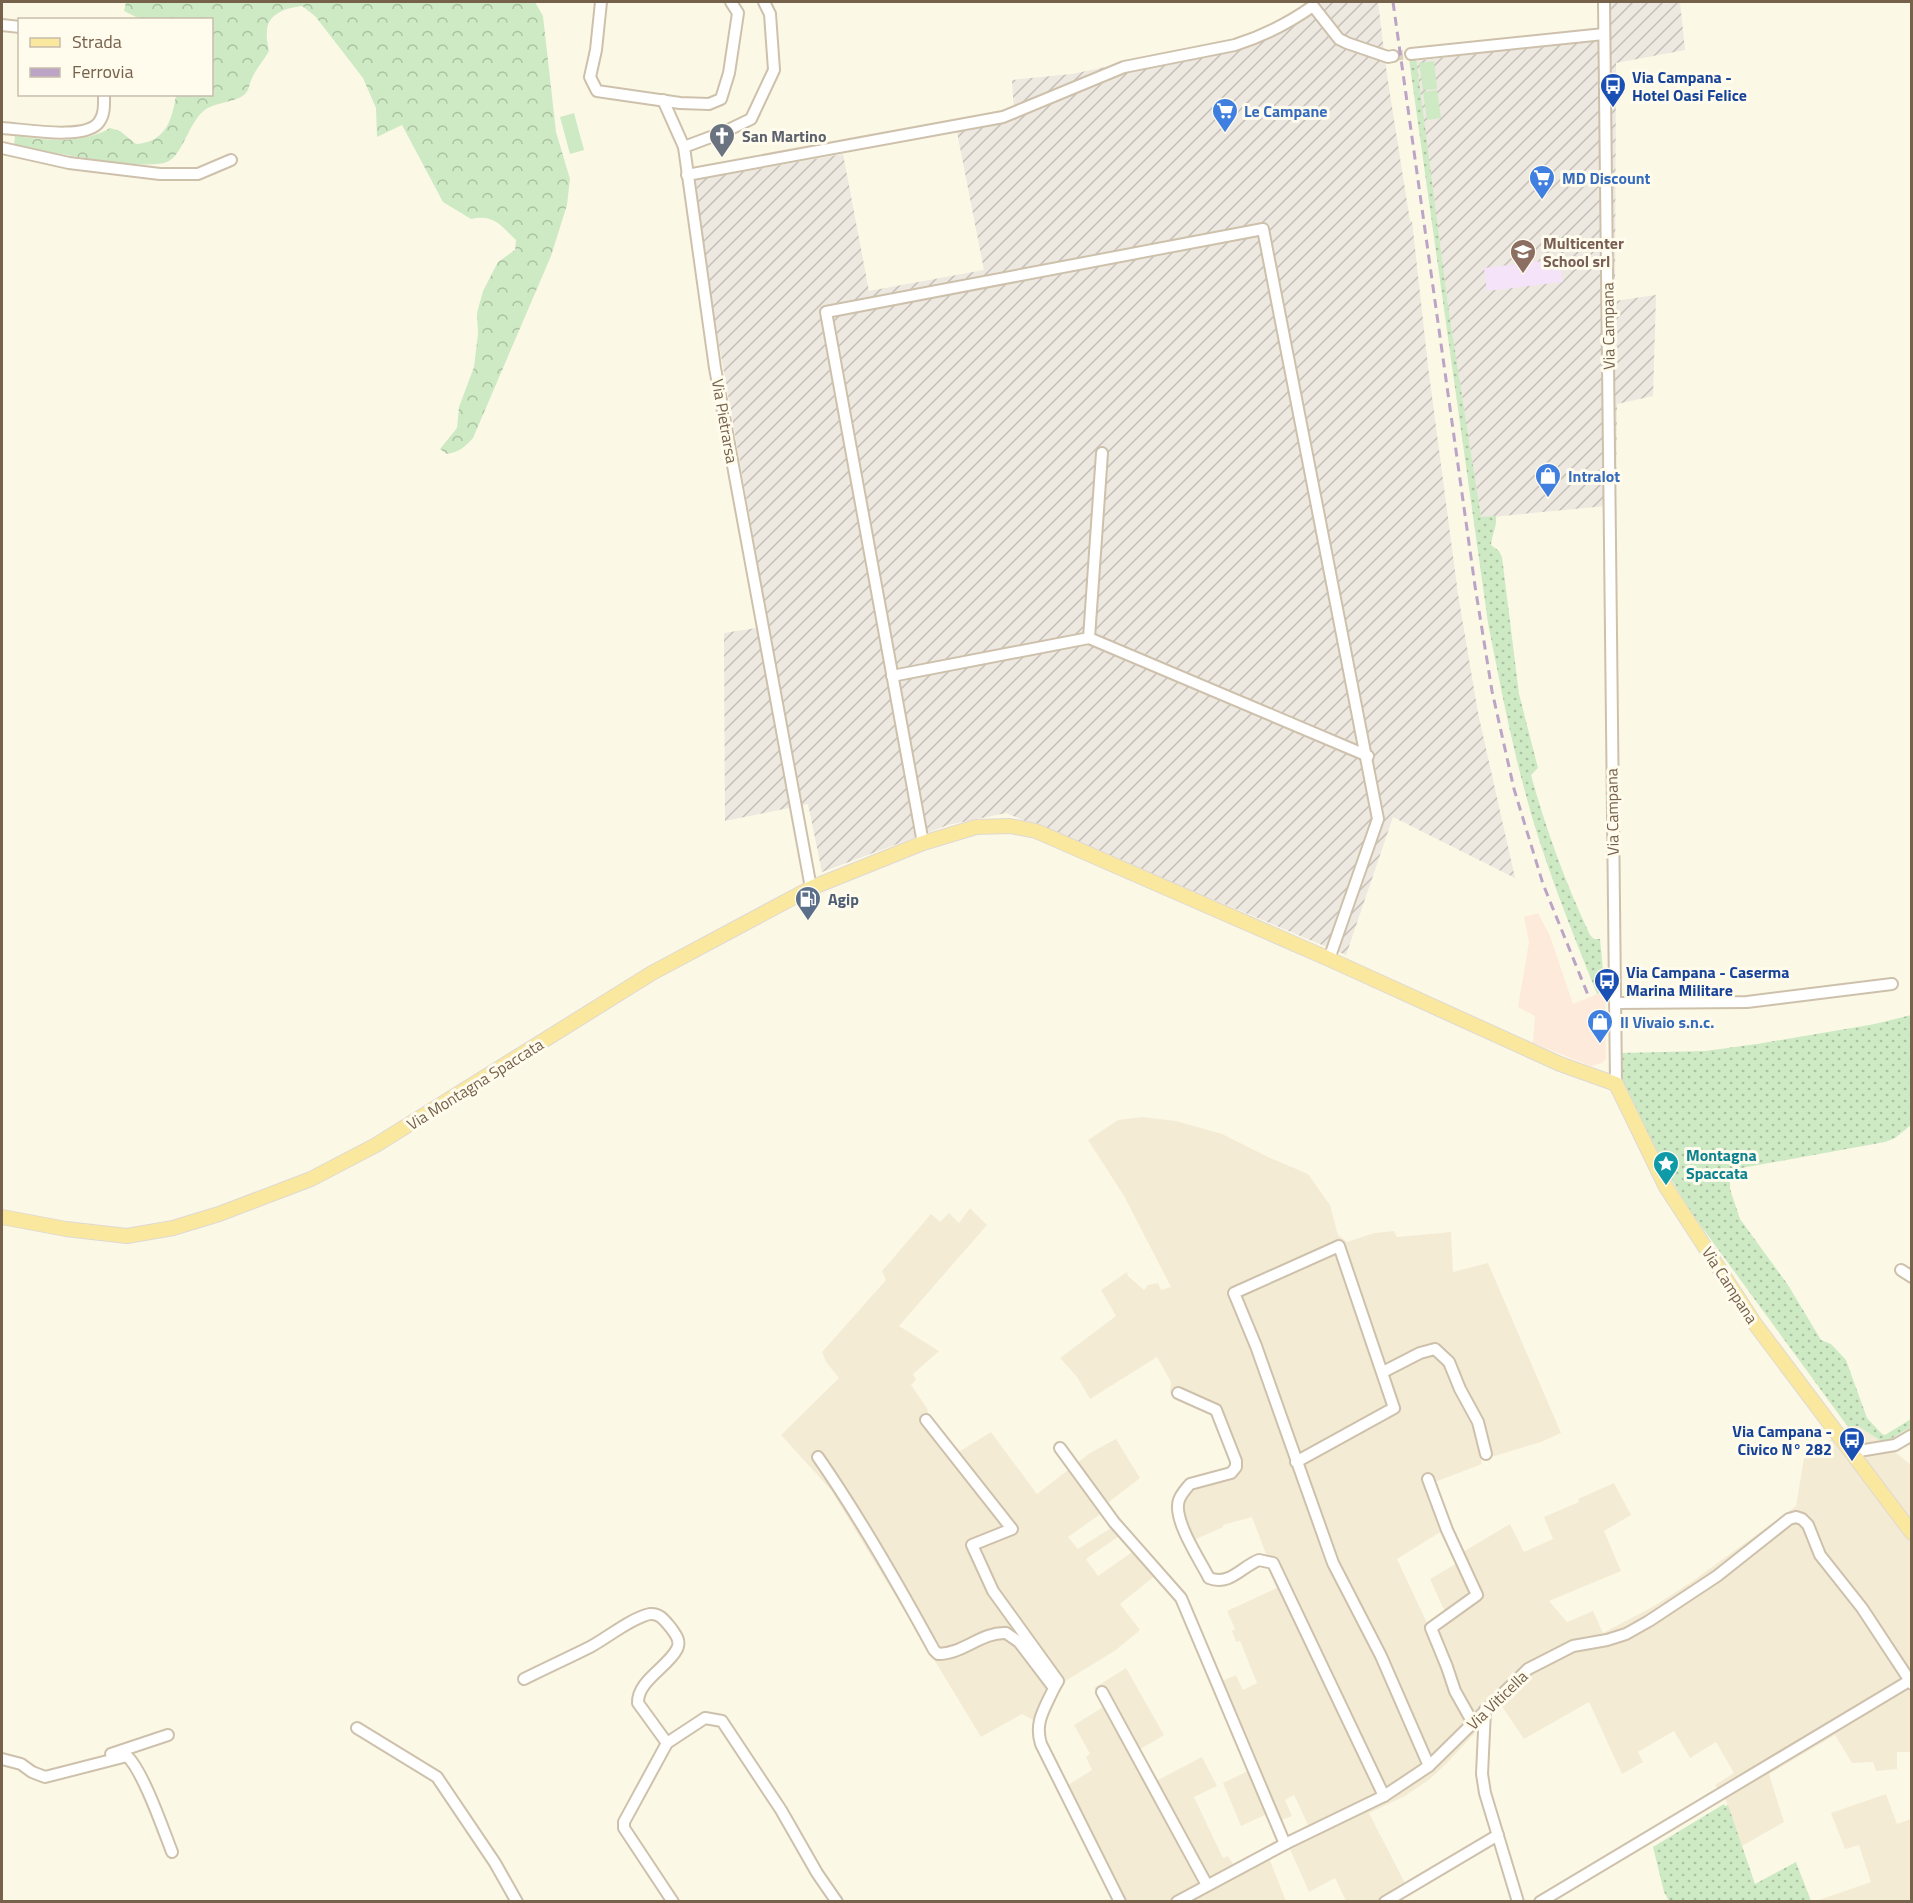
<svg xmlns="http://www.w3.org/2000/svg" width="1913" height="1903" font-family="'Titillium Web',sans-serif">
	<style>
		.residential { fill: #f4ebd5 }
		.commercial { fill: #fdeada }
		.industrial { fill: url(#industrial-furrows) }
		.education { fill: #f5e3f9 }
		.grass { fill: url(#grass-dots) }
		.forest { fill: url(#forest-crowns) }
		.park { fill: #cdeac4 }
		.lines { fill: none; stroke-linecap: round; stroke-linejoin: round }
		.minor-tunnel { stroke: #dad2bf; stroke-width: 10; stroke-dasharray: 10 5; stroke-linecap: butt }
		.minor-casing { stroke: #cec1ac; stroke-width: 14 }
		.major-casing { stroke: #ded9d4; stroke-width: 16 }
		.minor { stroke: #fff; stroke-width: 10 }
		.major { stroke: #fbe89f; stroke-width: 14 }
		.rail { stroke: #bca4c7; stroke-width: 3; stroke-dasharray: 9 6; stroke-linecap: butt }
		.labels { text-anchor: middle; dominant-baseline: central; stroke-width: 6; stroke-linejoin: round; paint-order: stroke }
		.transit-label { font-size: 16px; font-weight: bold; fill: #164399; stroke: #fffbed; text-anchor: start }
		.shop-label { font-size: 16px; font-weight: bold; fill: #366cbe; stroke: #fffbed; text-anchor: start }
		.worship-label { font-size: 16px; font-weight: bold; fill: #5b616d; stroke: #fffbed; text-anchor: start }
		.education-label { font-size: 16px; font-weight: bold; fill: #785e54; stroke: #fffbed; text-anchor: start }
		.street-label { font-size: 16px; fill: #76614b; stroke: #fffbed }
		.service-label { font-size: 16px; font-weight: bold; fill: #4e5e75; stroke: #fffbed; text-anchor: start }
		.culture-label { font-size: 16px; font-weight: bold; fill: #0d838f; stroke: #fffbed; text-anchor: start }
	</style>
	<defs>
		<pattern id="industrial-furrows" width="10" height="10" patternUnits="userSpaceOnUse" patternTransform="scale(1.5)"><rect width="10" height="10" fill="#ede8e0"/><path d="M-1 1l2-2M0 10L10 0M9 11l2-2" fill="none" stroke="#c5bfb8"/></pattern>
		<pattern id="grass-dots" width="8" height="8" patternUnits="userSpaceOnUse" patternTransform="scale(1.5)"><rect width="8" height="8" fill="#cdeac4"/><path d="M2 2h.1M6 6h.1" fill="none" stroke="#abc1a1" stroke-width="1.8" stroke-linecap="round"/></pattern>
		<pattern id="forest-crowns" width="20" height="18" patternUnits="userSpaceOnUse" patternTransform="scale(1.5)"><rect width="20" height="18" fill="#cdeac4"/><path d="M2 6a3 3 0 1 1 6 0M12 15a3 3 0 1 1 6 0" fill="none" stroke="#abc1a1"/></pattern>
	</defs>
	<rect width="100%" height="100%" fill="#fcf8e6"/>
	<!-- residential -->
	<g class="residential">
		<path d="M 1142,1117 L 1176,1121 L 1222,1134 L 1268,1157 L 1308,1174 L 1330,1205 L 1338,1235 L 1347,1242 L 1374,1233 L 1394,1231 L 1397,1237 L 1451,1232 L 1453,1272 L 1488,1263 L 1561,1433 L 1541,1442 L 1481,1460 L 1482,1464 L 1435,1482 L 1450,1526 L 1397,1559 L 1427,1623 L 1445,1612 L 1430,1579 L 1459,1562 L 1456,1556 L 1510,1524 L 1524,1552 L 1553,1539 L 1544,1517 L 1579,1502 L 1578,1499 L 1614,1483 L 1631,1515 L 1604,1531 L 1621,1571 L 1549,1601 L 1567,1622 L 1593,1611 L 1603,1633 L 1654,1606 L 1690,1583 L 1796,1506 L 1804,1458 L 1848,1427 L 1858,1426 L 1884,1443 L 1911,1465 L 1911,1752 L 1897,1752 L 1897,1769 L 1876,1771 L 1873,1762 L 1852,1763 L 1835,1735 L 1769,1774 L 1784,1822 L 1742,1846 L 1726,1801 L 1715,1785 L 1734,1773 L 1716,1742 L 1690,1758 L 1674,1731 L 1638,1752 L 1643,1762 L 1622,1774 L 1589,1702 L 1524,1739 L 1501,1705 L 1446,1764 L 1430,1779 L 1405,1796 L 1369,1813 L 1410,1893 L 1396,1901 L 1346,1901 L 1335,1878 L 1309,1892 L 1285,1838 L 1308,1825 L 1294,1795 L 1285,1800 L 1292,1816 L 1271,1824 L 1267,1814 L 1241,1826 L 1223,1783 L 1250,1770 L 1213,1685 L 1236,1675 L 1243,1690 L 1257,1683 L 1240,1641 L 1236,1642 L 1232,1631 L 1235,1629 L 1227,1611 L 1277,1588 L 1267,1565 L 1270,1565 L 1252,1517 L 1223,1525 L 1223,1527 L 1194,1540 L 1180,1507 L 1189,1489 L 1236,1475 L 1215,1414 L 1175,1399 L 1170,1393 L 1171,1382 L 1157,1357 L 1090,1399 L 1077,1377 L 1060,1358 L 1116,1316 L 1101,1290 L 1127,1272 L 1128,1276 L 1144,1290 L 1148,1285 L 1158,1283 L 1161,1290 L 1171,1287 L 1124,1196 L 1088,1140 L 1118,1120 Z"/>
		<path d="M 970,1208 L 987,1225 L 899,1326 L 939,1351 L 913,1374 L 916,1380 L 911,1385 L 927,1408 L 929,1418 L 957,1453 L 991,1432 L 1037,1494 L 1090,1453 L 1116,1439 L 1140,1478 L 1100,1509 L 1102,1513 L 1068,1537 L 1078,1549 L 1114,1526 L 1122,1534 L 1086,1559 L 1098,1576 L 1135,1550 L 1156,1575 L 1120,1604 L 1140,1630 L 1116,1650 L 1067,1680 L 1062,1686 L 1044,1721 L 1035,1721 L 1022,1714 L 981,1737 L 831,1490 L 781,1435 L 839,1378 L 826,1362 L 822,1352 L 886,1280 L 882,1271 L 931,1214 L 940,1222 L 949,1213 L 959,1223 Z"/>
		<path d="M 1126,1668 L 1164,1735 L 1139,1750 L 1156,1781 L 1202,1757 L 1217,1786 L 1194,1797 L 1223,1858 L 1228,1856 L 1233,1864 L 1265,1848 L 1286,1901 L 1117,1901 L 1062,1789 L 1092,1770 L 1086,1757 L 1090,1754 L 1074,1725 L 1105,1706 L 1094,1688 Z"/>
		<path d="M 1886,1794 L 1897,1824 L 1911,1819 L 1911,1901 L 1816,1901 L 1871,1882 L 1859,1845 L 1845,1849 L 1831,1813 Z"/>
	</g>
	<!-- commercial -->
	<path class="commercial" d="M 1538,913 L 1550,936 L 1573,1004 L 1605,991 L 1606,1059 L 1602,1063 L 1591,1066 L 1533,1043 L 1535,1016 L 1518,1007 L 1529,942 L 1524,917 Z"/>
	<!-- industrial -->
	<g class="industrial">
		<path d="M 1307,2 L 1378,2 L 1387,75 L 1410,221 L 1412,221 L 1428,366 L 1458,594 L 1478,713 L 1515,878 L 1393,817 L 1346,955 L 1006,813 L 948,825 L 822,872 L 808,804 L 725,821 L 724,633 L 769,626 L 690,181 L 843,154 L 869,291 L 984,270 L 955,122 L 1014,111 L 1012,80 L 1072,74 L 1258,35 L 1293,14 Z"/>
		<path d="M 1610,2 L 1680,2 L 1685,50 L 1616,63 L 1615,301 L 1656,295 L 1653,396 L 1617,404 L 1616,505 L 1481,518 L 1449,312 L 1416,61 L 1610,38 Z"/>
	</g>
	<!-- education -->
	<path class="education" d="M 1560,259 L 1563,282 L 1487,291 L 1484,268 Z"/>
	<!-- grass -->
	<g class="grass">
		<path d="M 1416,58 L 1449,312 L 1481,517 L 1496,516 C 1497,527 1492,534 1491,545 L 1499,551 L 1502,557 L 1519,694 L 1538,768 L 1531,775 C 1546,830 1566,884 1590,935 L 1594,939 L 1600,939 L 1605,991 L 1597,994 C 1570,926 1542,858 1524,788 C 1509,733 1499,678 1488,623 L 1409,59 Z"/>
		<path d="M 1911,1015 L 1911,1125 L 1895,1138 L 1885,1142 L 1736,1169 L 1730,1178 L 1730,1189 L 1740,1219 L 1788,1285 L 1821,1340 L 1831,1344 L 1846,1360 L 1867,1418 L 1882,1434 L 1885,1435 L 1911,1419 L 1911,1427 L 1884,1443 L 1858,1426 L 1848,1427 L 1690,1211 L 1638,1123 L 1620,1083 L 1620,1053 L 1705,1051 L 1757,1044 L 1875,1024 Z"/>
		<path d="M 1724,1804 L 1725,1806 L 1728,1805 L 1755,1884 L 1796,1862 L 1811,1901 L 1669,1901 L 1664,1892 L 1653,1847 Z"/>
	</g>
	<!-- forest -->
	<path class="forest" d="M 126,2 L 535,2 L 543,16 L 556,132 L 570,179 L 567,205 L 551,256 L 473,438 C 465,447 459,452 447,454 L 440,449 L 457,428 L 459,407 L 474,367 L 478,334 L 477,313 L 483,291 L 498,262 L 515,250 L 516,240 C 500,225 494,214 471,219 L 443,202 L 402,125 L 377,137 L 376,108 L 363,78 L 315,16 L 302,6 C 287,8 267,13 267,32 C 266,38 268,45 269,51 C 264,60 256,69 252,78 C 248,86 250,92 241,97 C 231,102 216,103 206,109 C 189,121 184,152 169,161 C 149,173 41,150 14,145 L 15,136 C 47,140 81,145 110,128 L 120,131 L 136,144 C 166,142 172,120 176,95 L 212,94 L 212,20 L 140,19 L 124,11 Z"/>
	<!-- park -->
	<g class="park">
		<path d="M 1434,61 L 1437,89 L 1423,90 L 1419,63 Z"/>
		<path d="M 1437,90 L 1441,118 L 1427,120 L 1423,92 Z"/>
		<path d="M 574,113 L 584,150 L 570,154 L 560,117 Z"/>
	</g>
	<g class="lines">
		<!-- minor-tunnel -->
		<path class="minor-tunnel" d="M 1393,56 L 1411,54"/>
		<defs>
			<g id="minor">
				<path d="M 601,2 L 596,50 L 590,77 L 597,91 L 680,103 L 709,104 L 721,99 L 729,73 L 738,13 L 731,2"/>
				<path d="M 764,2 L 770,14 L 774,70 L 751,119 L 724,132 L 684,147 L 715,368 L 811,888"/>
				<path d="M 1604,2 L 1616,1084"/>
				<path d="M 2,25 L 20,27"/>
				<path d="M 1411,54 L 1604,34"/>
				<path d="M 663,100 L 684,147"/>
				<path d="M 2,128 C 23,129 86,141 99,122 C 105,114 104,104 104,94"/>
				<path d="M 2,148 L 69,163 L 160,174 L 198,174 L 231,160"/>
				<path d="M 687,175 L 1003,117 L 1124,67 L 1235,45 C 1263,36 1289,23 1313,6 L 1339,39 L 1347,43 L 1388,57 L 1393,56"/>
				<path d="M 1089,638 L 1368,756"/>
				<path d="M 892,676 L 1089,638 L 1102,453"/>
				<path d="M 923,843 L 826,312 L 1263,229 L 1378,819 L 1329,959"/>
				<path d="M 1615,1003 L 1747,1002 L 1892,984"/>
				<path d="M 1901,1270 L 1912,1277"/>
				<path d="M 1383,1372 L 1420,1353 L 1435,1349 L 1449,1362 L 1460,1389 L 1478,1422 L 1486,1454"/>
				<path d="M 1178,1393 L 1216,1410 L 1236,1461 L 1236,1467 L 1231,1473 L 1190,1484 C 1186,1489 1181,1494 1179,1500 C 1172,1519 1200,1560 1209,1578 C 1230,1586 1241,1567 1259,1560 L 1273,1563 L 1384,1796"/>
				<path d="M 926,1420 L 1012,1529 L 972,1545 L 993,1591 L 1058,1681 L 1054,1688"/>
				<path d="M 1060,1448 L 1114,1522 L 1181,1598 L 1285,1844"/>
				<path d="M 1853,1452 L 1895,1445 L 1912,1435"/>
				<path d="M 818,1457 C 861,1519 898,1584 934,1650 L 938,1654 C 963,1654 981,1632 1006,1633 L 1019,1642 L 1054,1688 C 1045,1708 1034,1722 1041,1744 L 1120,1902"/>
				<path d="M 1296,1462 L 1394,1408 L 1339,1246 L 1234,1293 L 1256,1346 L 1333,1563 L 1381,1656 L 1429,1766"/>
				<path d="M 1428,1479 L 1447,1530 L 1477,1595 L 1431,1628 L 1447,1667 L 1455,1691 L 1473,1723"/>
				<path d="M 524,1679 C 546,1668 568,1658 590,1647 C 607,1638 631,1618 650,1614 C 660,1613 665,1621 671,1628 C 676,1635 681,1641 677,1649 C 668,1667 637,1681 638,1703 L 667,1743"/>
				<path d="M 1102,1692 L 1207,1885"/>
				<path d="M 1485,1710 L 1482,1774 L 1485,1793 L 1518,1902"/>
				<path d="M 357,1728 L 437,1777 L 495,1863 L 517,1902"/>
				<path d="M 111,1754 L 168,1735"/>
				<path d="M 2,1759 L 21,1764 L 32,1772 L 45,1777 L 127,1756 C 143,1771 163,1829 172,1852"/>
				<path d="M 673,1902 L 624,1828 L 624,1822 L 667,1743 L 705,1718 L 722,1721 L 781,1810 L 817,1873 L 837,1902"/>
				<path d="M 1177,1902 L 1285,1844 L 1384,1796 L 1429,1766 L 1528,1669 L 1573,1646 L 1607,1640 L 1626,1634 L 1649,1621 L 1717,1576 L 1789,1519 L 1796,1517 L 1802,1519 L 1808,1525 L 1820,1555 L 1862,1608 L 1912,1684"/>
				<path d="M 1385,1902 L 1498,1835"/>
				<path d="M 1540,1902 L 1909,1681"/>
			</g>
			<path id="major" d="M 2,1217 L 66,1229 L 127,1236 L 173,1228 L 219,1214 L 311,1179 L 376,1145 L 652,973 L 811,888 L 923,843 L 976,827 L 1010,826 L 1036,831 L 1329,959 L 1560,1064 L 1616,1084 L 1666,1187 L 1755,1324 L 1912,1533"/>
		</defs>
		<!-- minor casing -->
		<use href="#minor" class="minor-casing"/>
		<!-- major casing -->
		<use href="#major" class="major-casing"/>
		<!-- minor -->
		<use href="#minor" class="minor"/>
		<!-- major -->
		<use href="#major" class="major"/>
		<!-- rail -->
		<g class="rail">
			<path d="M 1393,2 L 1475,586 L 1492,691 L 1514,789 L 1543,884 L 1588,995"/>
			<path d="M 1911,1450 L 1912,1451"/>
		</g>
	</g>
	<!-- icons -->
	<defs>
		<symbol id="bus-pin" viewBox="-11 -11 22 30"><path d="M0 17L-7.5 6A9.5 9.5 0 1 1 7.5 6Z" fill="#1a4fb4" stroke="#fffbed"/><path d="M-5-6H5V4H4V6H2V4H-2V6H-4V4H-5ZM-3.5-4V0h7V-4ZM-3.5 1.2v1.5H-2V1.2ZM2 1.2v1.5H3.5V1.2Z" fill="#fff"/></symbol>
		<symbol id="supermarket-pin" viewBox="-11 -11 22 30"><path d="M0 17L-7.5 6A9.5 9.5 0 1 1 7.5 6Z" fill="#3f7fe0" stroke="#fffbed"/><path d="M-6-5.5h2.5l.6 2H6L4.5 2H-2.5L-4.4-4H-6ZM-1.5 3.2a1.3 1.3 0 1 0 .1 0ZM3 3.2a1.3 1.3 0 1 0 .1 0Z" fill="#fff"/></symbol>
		<symbol id="church-pin" viewBox="-11 -11 22 30"><path d="M0 17L-7.5 6A9.5 9.5 0 1 1 7.5 6Z" fill="#6b7280" stroke="#fffbed"/><path d="M-1.2-6h2.4v3.5h3.3v2.4h-3.3V6h-2.4V-.1h-3.3v-2.4h3.3Z" fill="#fff"/></symbol>
		<symbol id="school-pin" viewBox="-11 -11 22 30"><path d="M0 17L-7.5 6A9.5 9.5 0 1 1 7.5 6Z" fill="#8d6e63" stroke="#fffbed"/><path d="M0-5L7-2L0 1L-7-2ZM-4 1L0 2.5L4 1V4Q0 6-4 4Z" fill="#fff"/></symbol>
		<symbol id="shop-pin" viewBox="-11 -11 22 30"><path d="M0 17L-7.5 6A9.5 9.5 0 1 1 7.5 6Z" fill="#3f7fe0" stroke="#fffbed"/><path d="M-5-2.5h2.3a2.7 3.5 0 0 1 5.4 0H5L5.5 6h-11ZM-1.5-2.5h3a1.5 2.3 0 0 0-3 0Z" fill="#fff"/></symbol>
		<symbol id="fuel-pin" viewBox="-11 -11 22 30"><path d="M0 17L-7.5 6A9.5 9.5 0 1 1 7.5 6Z" fill="#5c6f8a" stroke="#fffbed"/><path d="M-5.5-6h7V0h2V4h1.3V-2.5L3-4.5l.8-.8L6-3V5H2.5V1h-1V6h-7ZM-4.2-4.7v3.2H.2V-4.7Z" fill="#fff"/></symbol>
		<symbol id="sight-pin" viewBox="-11 -11 22 30"><path d="M0 17L-7.5 6A9.5 9.5 0 1 1 7.5 6Z" fill="#0f9aa8" stroke="#fffbed"/><path d="M0-6L1.8-2.2L6-1.7L2.9 1.2L3.7 5.4L0 3.3L-3.7 5.4L-2.9 1.2L-6-1.7L-1.8-2.2Z" fill="#fff"/></symbol>
	</defs>
	<g fill-rule="evenodd">
		<use href="#bus-pin" x="1598" y="71" width="30" height="40"/>
		<use href="#supermarket-pin" x="1210" y="96" width="30" height="40"/>
		<use href="#church-pin" x="707" y="121" width="30" height="40"/>
		<use href="#supermarket-pin" x="1527" y="163" width="30" height="40"/>
		<use href="#school-pin" x="1508" y="237" width="30" height="40"/>
		<use href="#shop-pin" x="1533" y="461" width="30" height="40"/>
		<use href="#fuel-pin" x="793" y="884" width="30" height="40"/>
		<use href="#bus-pin" x="1592" y="966" width="30" height="40"/>
		<use href="#shop-pin" x="1585" y="1007" width="30" height="40"/>
		<use href="#sight-pin" x="1651" y="1149" width="30" height="40"/>
		<use href="#bus-pin" x="1837" y="1425" width="30" height="40"/>
	</g>
	<g class="labels">
		<!-- transit labels -->
		<g class="transit-label">
			<text x="1632" y="77">Via Campana -<tspan x="1632" dy="18">Hotel Oasi Felice</tspan></text>
			<text x="1626" y="972">Via Campana - Caserma<tspan x="1626" dy="18">Marina Militare</tspan></text>
			<text x="1832" y="1431" text-anchor="end">Via Campana -<tspan x="1832" dy="18">Civico N° 282</tspan></text>
		</g>
		<!-- shop labels -->
		<g class="shop-label">
			<text x="1244" y="111">Le Campane</text>
			<text x="1562" y="178">MD Discount</text>
			<text x="1568" y="476">Intralot</text>
			<text x="1620" y="1022">Il Vivaio s.n.c.</text>
		</g>
		<!-- worship labels -->
		<g class="worship-label">
			<text x="742" y="136">San Martino</text>
		</g>
		<!-- education labels -->
		<g class="education-label">
			<text x="1543" y="243">Multicenter<tspan x="1543" dy="18">School srl</tspan></text>
		</g>
		<!-- street labels -->
		<g class="street-label">
			<text transform="translate(1608 326) rotate(-91)">Via Campana</text>
			<text transform="translate(725 421) rotate(80)">Via Pietrarsa</text>
			<text transform="translate(1612 812) rotate(-91)">Via Campana</text>
			<text transform="translate(475 1084) rotate(-32)">Via Montagna Spaccata</text>
			<text transform="translate(1730 1285) rotate(57)">Via Campana</text>
			<text transform="translate(1497 1700) rotate(-44)">Via Viticella</text>
		</g>
		<!-- service labels -->
		<g class="service-label">
			<text x="828" y="899">Agip</text>
		</g>
		<!-- culture labels -->
		<g class="culture-label">
			<text x="1686" y="1155">Montagna<tspan x="1686" dy="18">Spaccata</tspan></text>
		</g>
	</g>
	<!-- border -->
	<rect width="1913" height="1903" fill="none" stroke="#76614b" stroke-width="6"/>
	<!-- legend -->
	<rect x="18" y="18" width="195" height="78" fill="#fffbed" stroke="#c8bdac" stroke-width="1.5"/>
	<rect x="30" y="38" width="30" height="9" fill="#fbe89f" stroke="#c8bdac" stroke-width="1.5"/>
	<text x="72" y="48" font-size="18" fill="#76614b">Strada</text>
	<rect x="30" y="68" width="30" height="9" fill="#bca4c7" stroke="#c8bdac" stroke-width="1.5"/>
	<text x="72" y="78" font-size="18" fill="#76614b">Ferrovia</text>
</svg>
